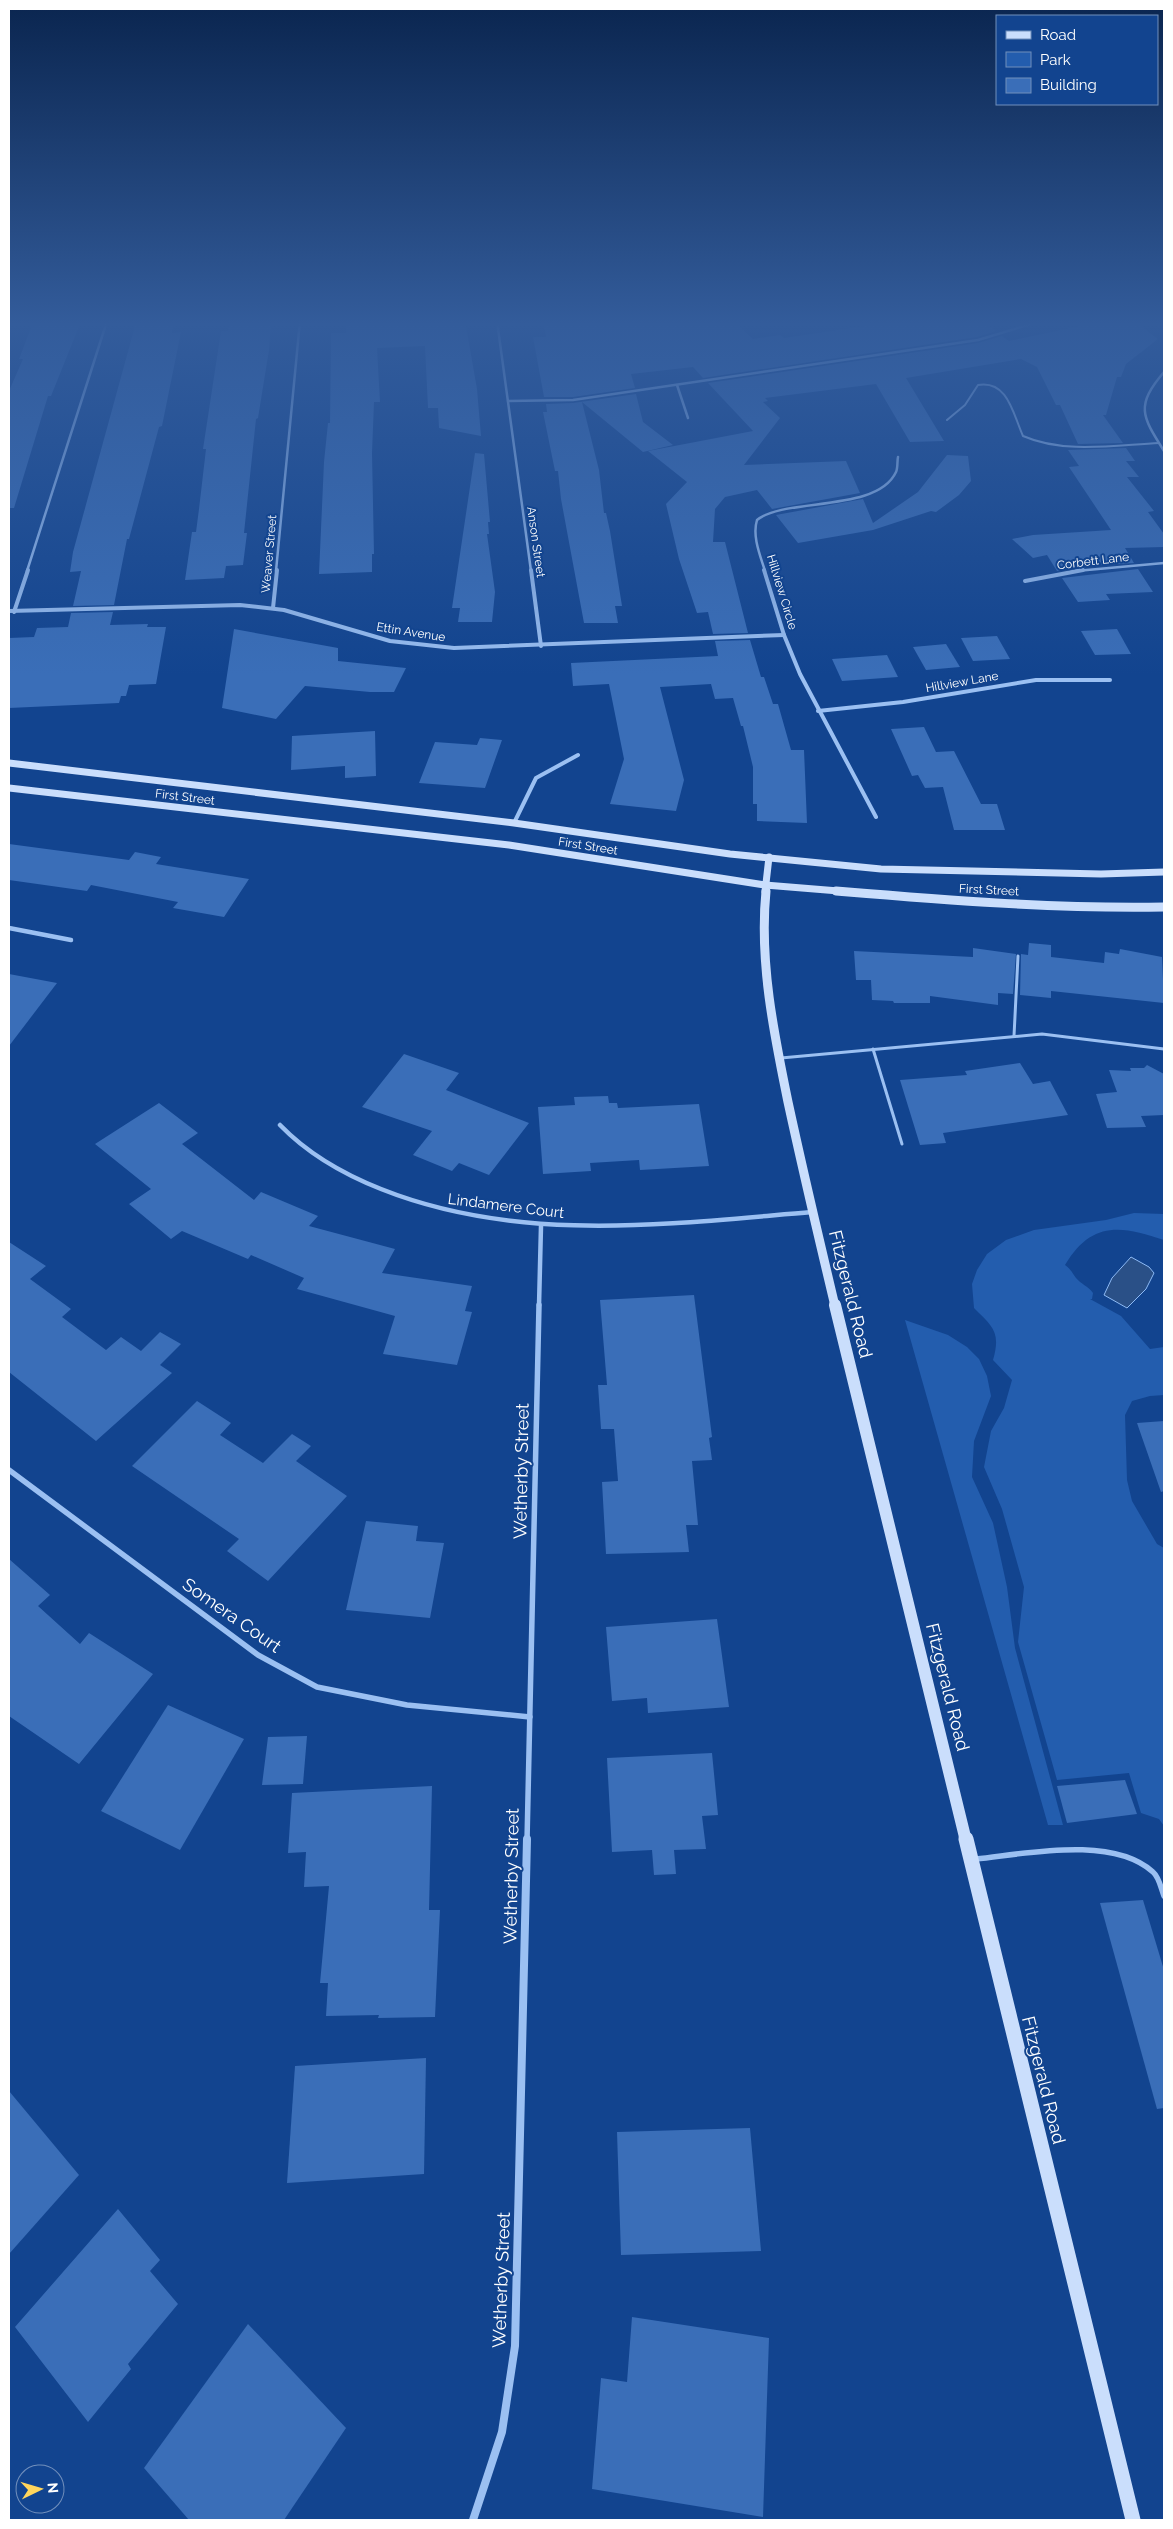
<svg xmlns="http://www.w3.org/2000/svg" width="1173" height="2529" font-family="Raleway,sans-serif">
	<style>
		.green { fill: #235dae }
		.water { fill: #2a5087; stroke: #8dbaf5 }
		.building { fill: #3a6eb8 }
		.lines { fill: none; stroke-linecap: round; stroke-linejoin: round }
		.service-far2 { stroke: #9bc0f2; stroke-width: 2 }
		.service-far1 { stroke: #9bc0f2; stroke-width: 3 }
		.service { stroke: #9bc0f2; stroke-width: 5.5 }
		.minor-far4 { stroke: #9bc0f2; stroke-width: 2.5 }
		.minor-far3 { stroke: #9bc0f2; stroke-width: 4 }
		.minor-far2 { stroke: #9bc0f2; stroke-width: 4.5 }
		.minor-far1 { stroke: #9bc0f2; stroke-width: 5.5 }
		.minor { stroke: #9bc0f2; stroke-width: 8 }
		.secondary-far3 { stroke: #cadefc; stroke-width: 7 }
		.secondary-far2 { stroke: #cadefc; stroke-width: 9 }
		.secondary-far1 { stroke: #cadefc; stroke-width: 12 }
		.secondary { stroke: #cadefc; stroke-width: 15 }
		.labels { text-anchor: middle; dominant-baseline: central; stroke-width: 4; stroke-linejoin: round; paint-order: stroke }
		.far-street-label { font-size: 12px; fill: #fff; stroke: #12448f }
		.street-label { font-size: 15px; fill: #fff; stroke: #12448f }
		.near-street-label { font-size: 18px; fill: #fff; stroke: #12448f }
	</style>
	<rect width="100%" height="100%" fill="#12448f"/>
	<!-- green -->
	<g class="green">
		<path d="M 1134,1213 L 1164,1214 L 1164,1240 C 1121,1225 1091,1221 1065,1265 C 1071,1269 1072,1273 1076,1278 C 1081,1284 1088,1286 1093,1293 L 1092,1299 L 1090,1299 L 1121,1316 L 1150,1349 L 1164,1347 L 1164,1395 L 1150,1396 L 1132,1401 L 1125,1415 L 1127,1480 L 1132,1501 L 1157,1544 L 1164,1548 L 1164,1826 L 1159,1819 L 1141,1813 L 1129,1773 L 1057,1780 L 1018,1642 L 1024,1587 L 1002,1509 L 984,1467 L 991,1431 L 1004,1408 L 1012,1380 L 993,1360 C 1001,1332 993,1327 974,1308 L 972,1284 L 977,1270 L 987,1254 L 1006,1240 L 1034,1230 L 1106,1220 Z"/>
		<path d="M 905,1320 L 948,1335 L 967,1347 L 979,1359 L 987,1376 L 991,1396 L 974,1441 L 972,1477 L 993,1523 L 1007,1587 L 1015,1648 L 1063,1825 L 1048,1825 Z"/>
	</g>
	<!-- water -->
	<path class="water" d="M 1131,1257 L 1149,1267 L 1154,1273 L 1146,1289 L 1127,1308 L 1104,1295 L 1112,1278 Z"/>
	<!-- building -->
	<g class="building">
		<path d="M 346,321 L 461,321 L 461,326 L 466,326 L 477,389 L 481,436 L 439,428 L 438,408 L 428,408 L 425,346 L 377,348 L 380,402 L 374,402 L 372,453 L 374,554 L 372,554 L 372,572 L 319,574 L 324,462 L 328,423 L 330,423 L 331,333 L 346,333 Z"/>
		<path d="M 543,321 L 734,321 L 753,339 L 780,335 L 784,338 L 899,321 L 982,321 L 996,331 L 977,337 L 703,378 L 693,367 L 631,374 L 635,388 L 573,397 L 544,397 L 533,337 L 546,337 Z"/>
		<path d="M 1104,321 L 1134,321 L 1158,339 L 1126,364 L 1121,377 L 1117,377 L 1106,415 L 1103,415 L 1123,443 L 1078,444 L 1060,405 L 1056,405 L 1037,367 L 1021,359 L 906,378 L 944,441 L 910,442 L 876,384 L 765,398 L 768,401 L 763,402 L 780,418 L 744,465 L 846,461 L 860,493 L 772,509 L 757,490 L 725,497 L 715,509 L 713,542 L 725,542 L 748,633 L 713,634 L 708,612 L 697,613 L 679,559 L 666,504 L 687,482 L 648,451 L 753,431 L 708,383 L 978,343 L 1002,336 L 1009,341 Z"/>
		<path d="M 271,323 L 269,350 L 258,418 L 256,419 L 244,533 L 247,533 L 243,565 L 226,566 L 224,578 L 185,580 L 192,532 L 196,532 L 199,509 L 206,449 L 203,449 L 221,331 L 228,331 L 229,324 Z"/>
		<path d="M 80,324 L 51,396 L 48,396 L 14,508 L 9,508 L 9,391 L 23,359 L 19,359 L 32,325 Z"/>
		<path d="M 173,325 L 172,333 L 181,332 L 162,426 L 159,427 L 129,539 L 127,539 L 114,605 L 73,606 L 81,571 L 70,572 L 73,552 L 135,326 Z"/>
		<path d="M 636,394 L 643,422 L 673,445 L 643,452 L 582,402 L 599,470 L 604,513 L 606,513 L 610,531 L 622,606 L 615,606 L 618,623 L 584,623 L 561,499 L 558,471 L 555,471 L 543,412 L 547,412 L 546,404 L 573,403 Z"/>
		<path d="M 1126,448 L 1135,461 L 1126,461 L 1139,477 L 1127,477 L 1154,511 L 1148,512 L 1164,534 L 1164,547 L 1125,548 L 1134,563 L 1082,566 L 1057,571 L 1047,555 L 1033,558 L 1012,539 L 1033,535 L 1111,530 L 1069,467 L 1079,466 L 1068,450 Z"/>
		<path d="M 475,453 L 484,454 L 490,522 L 488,522 L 489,534 L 487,534 L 495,592 L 492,622 L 458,622 L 460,608 L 452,608 Z"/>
		<path d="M 947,455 L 968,456 L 971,481 L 959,495 L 936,512 L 931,511 L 873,530 L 798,543 L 776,515 L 863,499 L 873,523 L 918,492 Z"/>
		<path d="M 1138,569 L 1153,592 L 1106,594 L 1110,600 L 1078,602 L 1062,578 Z"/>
		<path d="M 113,612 L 110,625 L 148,624 L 147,627 L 166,627 L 156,684 L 129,685 L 126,696 L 121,696 L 119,703 L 9,708 L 9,638 L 34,637 L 37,628 L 68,627 L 71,613 Z"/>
		<path d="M 234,629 L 338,648 L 338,661 L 406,668 L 394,692 L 370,692 L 305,686 L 276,719 L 222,708 Z"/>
		<path d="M 1117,629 L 1131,654 L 1095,655 L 1081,631 Z"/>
		<path d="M 997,636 L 1010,659 L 973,661 L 961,638 Z"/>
		<path d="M 750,640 L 761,677 L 764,677 L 773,704 L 778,704 L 791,750 L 804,750 L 807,823 L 757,821 L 757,804 L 753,804 L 753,767 L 743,726 L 741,726 L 733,698 L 715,699 L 711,684 L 660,687 L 684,780 L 676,811 L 610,804 L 624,759 L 609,684 L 573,686 L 571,663 L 718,656 L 715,641 Z"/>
		<path d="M 946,644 L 960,667 L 926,670 L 913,647 Z"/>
		<path d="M 887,655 L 898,677 L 842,681 L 832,659 Z"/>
		<path d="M 924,727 L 936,752 L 954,751 L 981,804 L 997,804 L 1005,830 L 954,830 L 943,787 L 925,788 L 918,775 L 912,776 L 891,729 Z"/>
		<path d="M 375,731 L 376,776 L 345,778 L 345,766 L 291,770 L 292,736 Z"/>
		<path d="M 480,738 L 502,740 L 485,788 L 419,783 L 435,742 L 477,745 Z"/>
		<path d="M 9,844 L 129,860 L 135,852 L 161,857 L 156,864 L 249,879 L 224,917 L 173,908 L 178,902 L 91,885 L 87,891 L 9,880 Z"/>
		<path d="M 1029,943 L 1051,945 L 1051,957 L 1104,963 L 1105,952 L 1119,954 L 1120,949 L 1162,957 L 1164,1003 L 1051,991 L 1051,998 L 1020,995 L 1021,954 L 1028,955 Z"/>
		<path d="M 973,948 L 1016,954 L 1013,994 L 998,993 L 998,1005 L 930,996 L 930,1003 L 894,1003 L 893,1001 L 872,1000 L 871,980 L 856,980 L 854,951 L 973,957 Z"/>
		<path d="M 9,974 L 57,983 L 9,1046 Z"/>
		<path d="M 404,1054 L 459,1073 L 446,1090 L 529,1123 L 489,1175 L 459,1163 L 452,1171 L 413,1155 L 432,1131 L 362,1107 Z"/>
		<path d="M 1020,1063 L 1033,1084 L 1050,1081 L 1068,1115 L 943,1133 L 946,1143 L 920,1145 L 900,1080 L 967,1075 L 965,1071 Z"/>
		<path d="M 1147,1065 L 1164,1074 L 1164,1115 L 1141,1116 L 1146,1127 L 1107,1128 L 1096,1094 L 1117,1092 L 1109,1070 L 1131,1071 L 1130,1068 L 1144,1068 Z"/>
		<path d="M 608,1096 L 609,1103 L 617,1103 L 618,1108 L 699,1104 L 709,1166 L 640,1170 L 639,1160 L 590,1163 L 591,1171 L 543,1174 L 538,1107 L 575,1105 L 574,1097 Z"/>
		<path d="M 159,1103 L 198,1133 L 182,1144 L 254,1200 L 261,1192 L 318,1216 L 309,1226 L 395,1249 L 382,1273 L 472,1286 L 465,1311 L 472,1312 L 457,1365 L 383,1354 L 395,1316 L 297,1289 L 304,1278 L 251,1255 L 248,1259 L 182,1231 L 171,1239 L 129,1204 L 151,1189 L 95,1144 Z"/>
		<path d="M 9,1242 L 46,1266 L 30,1279 L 71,1309 L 62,1317 L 106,1350 L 121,1337 L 141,1351 L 160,1332 L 181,1344 L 160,1365 L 172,1373 L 96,1441 L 9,1372 Z"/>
		<path d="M 694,1295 L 712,1437 L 709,1438 L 712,1460 L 692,1461 L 698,1525 L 686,1525 L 689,1552 L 606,1554 L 602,1482 L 618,1481 L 614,1429 L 601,1429 L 598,1385 L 607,1385 L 600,1300 Z"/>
		<path d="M 197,1401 L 231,1423 L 220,1435 L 263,1463 L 292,1434 L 311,1446 L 296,1461 L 347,1496 L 268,1581 L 227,1551 L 239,1539 L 132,1466 Z"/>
		<path d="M 1164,1421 L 1164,1491 L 1161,1492 L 1137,1423 Z"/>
		<path d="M 366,1521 L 418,1526 L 416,1541 L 444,1543 L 430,1618 L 346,1610 Z"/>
		<path d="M 9,1559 L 50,1595 L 38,1606 L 80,1644 L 89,1633 L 153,1674 L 79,1764 L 9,1716 Z"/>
		<path d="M 717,1619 L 729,1707 L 648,1713 L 647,1698 L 612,1701 L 606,1627 Z"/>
		<path d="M 168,1705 L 244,1739 L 180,1850 L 101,1811 Z"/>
		<path d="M 307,1736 L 303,1784 L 262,1785 L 268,1737 Z"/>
		<path d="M 712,1753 L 718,1815 L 702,1816 L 706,1849 L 674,1850 L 676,1874 L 654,1875 L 652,1850 L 612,1852 L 607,1758 Z"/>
		<path d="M 1125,1780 L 1137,1814 L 1067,1823 L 1057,1786 Z"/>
		<path d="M 432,1786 L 429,1910 L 440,1910 L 435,2017 L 378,2018 L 379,2015 L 326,2016 L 328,1983 L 320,1983 L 329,1886 L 304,1887 L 306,1852 L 288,1853 L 292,1793 Z"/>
		<path d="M 1143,1900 L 1164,1970 L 1164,2108 L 1157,2109 L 1100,1903 Z"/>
		<path d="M 426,2058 L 424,2174 L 287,2183 L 295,2066 Z"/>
		<path d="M 9,2091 L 79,2175 L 9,2254 Z"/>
		<path d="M 750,2128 L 761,2251 L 621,2255 L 617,2132 Z"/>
		<path d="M 118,2209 L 160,2260 L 150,2271 L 178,2304 L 128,2364 L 131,2369 L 88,2422 L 15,2327 Z"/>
		<path d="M 632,2317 L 769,2338 L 763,2517 L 592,2489 L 601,2378 L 627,2382 Z"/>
		<path d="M 248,2324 L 346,2428 L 284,2520 L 189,2520 L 144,2468 Z"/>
	</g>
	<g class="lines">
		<!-- service-far2 -->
		<path class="service-far2" d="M 947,420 L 965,405 L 978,385 C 1008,380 1013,414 1023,436 C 1064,454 1115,445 1159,443"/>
		<!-- service-far1 -->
		<g class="service-far1">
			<path d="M 1014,1036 L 1018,956"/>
			<path d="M 873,1049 L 902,1144"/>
			<path d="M 781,1058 L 1042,1034 L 1164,1049"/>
		</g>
		<!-- service -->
		<path class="service" d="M 976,1859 C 1025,1854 1112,1835 1153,1872 C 1159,1877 1161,1888 1164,1896"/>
		<!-- minor-far4 -->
		<g class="minor-far4">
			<path d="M 497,321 L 531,571"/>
			<path d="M 1164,372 C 1135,406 1142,416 1164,451"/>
			<path d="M 677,385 L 688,418"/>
			<path d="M 508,401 L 573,400 L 978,340 L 1041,321"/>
			<path d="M 27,571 L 107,321"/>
			<path d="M 276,571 L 300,321"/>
			<path d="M 765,571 C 760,555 752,536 757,520 C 785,497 877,513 896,472 C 898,468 897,461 898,457"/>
			<path d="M 1076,571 L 1164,563"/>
		</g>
		<!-- minor-far3 -->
		<g class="minor-far3">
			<path d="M 531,570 L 541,646"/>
			<path d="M 764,570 L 784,635 L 800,674 L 876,817"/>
			<path d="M 1025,581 L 1083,570"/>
			<path d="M 273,608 L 277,570"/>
			<path d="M 9,611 L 240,605 L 284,610 L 390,641 L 454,648 L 784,635"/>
			<path d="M 14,612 L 28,570"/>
			<path d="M 818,711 L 903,702 L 1036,680 L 1110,680"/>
			<path d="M 514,823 L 536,778 L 578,755"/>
		</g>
		<!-- minor-far2 -->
		<g class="minor-far2">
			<path d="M 9,928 L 71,940"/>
			<path d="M 280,1125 C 309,1155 343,1174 381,1189 C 519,1244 668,1224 812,1212"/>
			<path d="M 539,1306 L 541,1226"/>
		</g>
		<!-- minor-far1 -->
		<g class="minor-far1">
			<path d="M 9,1470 L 258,1655 L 317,1687 L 407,1705 L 530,1717"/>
			<path d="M 527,1841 L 539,1305"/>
		</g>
		<!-- minor -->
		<path class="minor" d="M 473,2520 L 502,2432 L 515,2346 L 527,1839"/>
		<!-- secondary-far3 -->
		<g class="secondary-far3">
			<path d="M 9,763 L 514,823 L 730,854 L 881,869 L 1101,874 L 1164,872"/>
			<path d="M 9,788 L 509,845 L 765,885 L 851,892"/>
			<path d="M 765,892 L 769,857"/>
		</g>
		<!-- secondary-far2 -->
		<g class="secondary-far2">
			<path d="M 766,891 C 759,961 774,1034 788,1102 C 803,1171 819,1239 835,1306"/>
			<path d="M 836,891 C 945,900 1055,909 1164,907"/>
		</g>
		<!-- secondary-far1 -->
		<path class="secondary-far1" d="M 835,1305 L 966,1841"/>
		<!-- secondary -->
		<path class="secondary" d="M 966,1839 L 1133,2520"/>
	</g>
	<!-- sky -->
	<linearGradient id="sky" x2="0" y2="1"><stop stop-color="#0a254f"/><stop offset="0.48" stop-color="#335c9b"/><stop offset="1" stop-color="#335c9b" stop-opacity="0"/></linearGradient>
	<rect width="1173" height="675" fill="url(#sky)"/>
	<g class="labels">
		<!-- far-street labels -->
		<g class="far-street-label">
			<text transform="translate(536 542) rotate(82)">Anson Street</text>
			<text transform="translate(269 554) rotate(-85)">Weaver Street</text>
			<text transform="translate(1093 561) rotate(-7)">Corbett Lane</text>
			<text transform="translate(782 592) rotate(73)">Hillview Circle</text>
			<text transform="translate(411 632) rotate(9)">Ettin Avenue</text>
			<text transform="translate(962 682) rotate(-10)">Hillview Lane</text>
			<text transform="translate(185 797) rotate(7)">First Street</text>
			<text transform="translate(588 846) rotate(9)">First Street</text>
			<text transform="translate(989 890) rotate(3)">First Street</text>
		</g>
		<!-- street labels -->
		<g class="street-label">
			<text transform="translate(506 1206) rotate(7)">Lindamere Court</text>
		</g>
		<!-- near-street labels -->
		<g class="near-street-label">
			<text transform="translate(851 1294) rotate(76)">Fitzgerald Road</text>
			<text transform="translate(521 1471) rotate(-89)">Wetherby Street</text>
			<text transform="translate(232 1615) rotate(35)">Somera Court</text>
			<text transform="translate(948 1687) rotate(76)">Fitzgerald Road</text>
			<text transform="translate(511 1876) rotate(-89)">Wetherby Street</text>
			<text transform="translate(1044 2080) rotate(76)">Fitzgerald Road</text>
			<text transform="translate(501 2280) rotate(-88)">Wetherby Street</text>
		</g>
	</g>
	<!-- border -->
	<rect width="1173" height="2529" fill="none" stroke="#ffffff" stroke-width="20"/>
	<!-- legend -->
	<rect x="996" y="15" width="162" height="90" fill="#12448f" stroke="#718fbc"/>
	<rect x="1006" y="31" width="25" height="8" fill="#cadefc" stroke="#718fbc"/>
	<text x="1040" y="40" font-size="15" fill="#ffffff">Road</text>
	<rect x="1006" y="52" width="25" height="15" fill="#235dae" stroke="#718fbc"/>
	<text x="1040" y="65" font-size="15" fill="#ffffff">Park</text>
	<rect x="1006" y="78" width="25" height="15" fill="#3a6eb8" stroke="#718fbc"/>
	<text x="1040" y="90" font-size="15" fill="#ffffff">Building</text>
	<!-- north arrow -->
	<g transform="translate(40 2489) rotate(85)"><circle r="24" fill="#12448f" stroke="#718fbc"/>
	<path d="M0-4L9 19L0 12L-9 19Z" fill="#ffd55c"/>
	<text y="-8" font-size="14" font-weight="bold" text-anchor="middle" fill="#ffffff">N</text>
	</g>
</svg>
